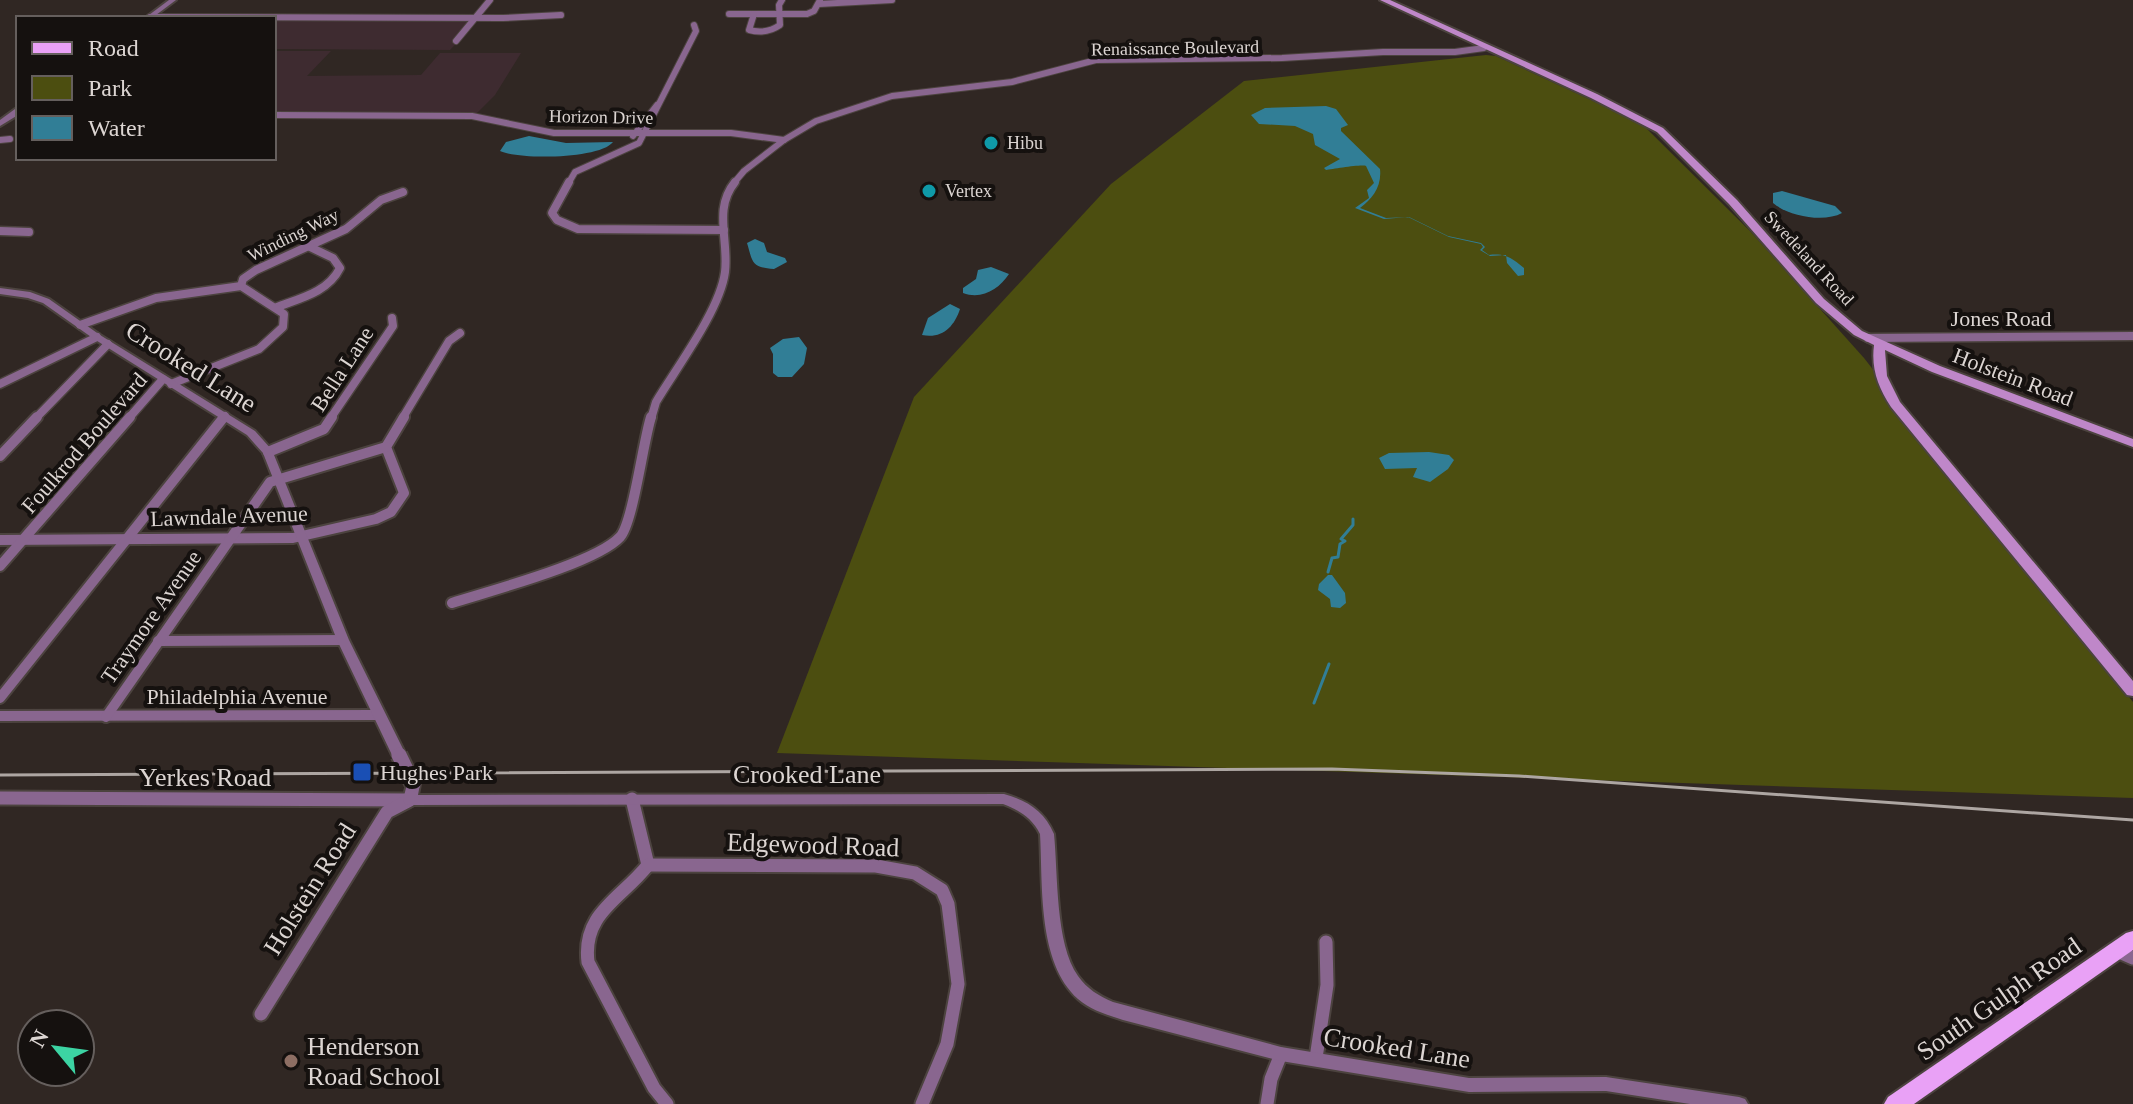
<svg xmlns="http://www.w3.org/2000/svg" width="2133" height="1104" font-family="Georgia,serif">
	<style>
		.commercial { fill: #3e2b30 }
		.green { fill: #4c4e10 }
		.water { fill: #317e96 }
		.lines { fill: none; stroke-linecap: round; stroke-linejoin: round }
		.stream { stroke: #317e96; stroke-width: 3 }
		.minor-far3-casing { stroke: #4c433f; stroke-width: 8 }
		.minor-far2-casing { stroke: #4c433f; stroke-width: 11 }
		.minor-far1-casing { stroke: #4c433f; stroke-width: 14 }
		.minor-casing { stroke: #4c433f; stroke-width: 17 }
		.tertiary-casing { stroke: #4c433f; stroke-width: 4 }
		.secondary-casing { stroke: #4c433f; stroke-width: 4 }
		.primary-casing { stroke: #4c433f; stroke-width: 4 }
		.minor-far3 { stroke: #89668f; stroke-width: 6 }
		.minor-far2 { stroke: #89668f; stroke-width: 8 }
		.minor-far1 { stroke: #89668f; stroke-width: 10 }
		.minor { stroke: #89668f; stroke-width: 13 }
		.tertiary { fill: #89668f; fill-rule: evenodd }
		.secondary { fill: #bf87c9; fill-rule: evenodd }
		.primary { fill: #e9a1f6; fill-rule: evenodd }
		.tram { stroke: #ada6a2; stroke-width: 3 }
		.tertiary-bridge-casing { stroke: #4c433f; stroke-width: 19; stroke-linecap: butt }
		.tertiary-bridge { stroke: #89668f; stroke-width: 15 }
		.culture-dot { fill: #0f9aa8; stroke: #15110f; stroke-width: 3 }
		.transit-dot { fill: #1a4fb4; stroke: #15110f; stroke-width: 3 }
		.education-dot { fill: #8d6e63; stroke: #15110f; stroke-width: 3 }
		.labels { text-anchor: middle; dominant-baseline: central; stroke-width: 8; stroke-linejoin: round; paint-order: stroke }
		.far-street-label { font-size: 18px; fill: #dcd5d2; stroke: #15110f }
		.far-poi-label { font-size: 18px; fill: #dcd5d2; stroke: #15110f; text-anchor: start }
		.street-label { font-size: 22px; fill: #dcd5d2; stroke: #15110f }
		.poi-label { font-size: 22px; fill: #dcd5d2; stroke: #15110f; text-anchor: start }
		.near-street-label { font-size: 26px; fill: #dcd5d2; stroke: #15110f }
		.near-poi-label { font-size: 26px; fill: #dcd5d2; stroke: #15110f; text-anchor: start }
	</style>
	<rect width="100%" height="100%" fill="#302723"/>
	<!-- commercial -->
	<g class="commercial">
		<path d="M 274,19 L 478,20 L 450,50 L 274,49 Z"/>
		<path d="M 274,51 L 331,51 L 307,76 L 421,75 L 440,53 L 521,53 L 495,95 L 477,113 L 274,111 Z"/>
	</g>
	<!-- green -->
	<path class="green" d="M 1486,55 L 1496,56 L 1641,123 L 1751,232 L 1864,358 L 2133,702 L 2133,798 L 777,753 L 914,397 L 1111,184 L 1244,81 Z"/>
	<!-- water -->
	<g class="water">
		<path d="M 1326,106 L 1336,109 L 1348,125 L 1341,128 L 1341,131 L 1380,169 C 1382,187 1372,199 1360,208 L 1386,218 L 1409,217 L 1448,236 L 1481,243 L 1485,247 L 1482,250 L 1489,255 C 1505,253 1512,258 1524,268 L 1524,275 L 1518,276 L 1507,263 L 1506,255 L 1490,256 L 1480,250 L 1483,247 L 1481,244 L 1449,237 L 1408,217 L 1384,219 L 1355,208 L 1369,198 L 1367,190 L 1374,183 L 1366,166 C 1362,164 1333,169 1326,170 L 1324,168 L 1340,159 L 1315,145 L 1313,134 L 1295,126 L 1259,124 L 1251,115 L 1265,108 Z"/>
		<path d="M 529,136 L 566,143 L 613,142 C 600,159 519,160 500,151 L 506,142 Z"/>
		<path d="M 1782,191 L 1835,206 L 1842,213 C 1824,223 1788,216 1773,203 L 1773,193 Z"/>
		<path d="M 755,239 L 764,243 L 767,252 L 785,258 L 787,262 L 774,269 C 751,267 753,263 747,243 Z"/>
		<path d="M 991,267 L 1009,274 C 999,289 982,300 963,293 L 963,288 L 976,279 L 978,270 Z"/>
		<path d="M 950,304 L 960,309 C 954,327 942,339 922,335 L 928,318 Z"/>
		<path d="M 799,337 L 807,348 L 804,364 L 792,377 L 778,377 L 773,373 L 773,354 L 770,348 L 783,339 Z"/>
		<path d="M 1429,452 L 1449,455 L 1454,460 L 1448,469 L 1430,482 L 1413,477 L 1417,468 L 1385,469 L 1379,458 L 1389,453 Z"/>
		<path d="M 1328,575 L 1332,575 L 1345,593 L 1346,603 L 1340,608 L 1331,607 L 1330,599 L 1318,590 L 1319,584 Z"/>
	</g>
	<g class="lines">
		<!-- stream -->
		<g class="stream">
			<path d="M 1328,572 L 1332,558 L 1338,557 L 1340,544 L 1345,541 L 1341,539 L 1353,525 L 1353,519"/>
			<path d="M 1314,703 L 1329,664"/>
		</g>
		<defs>
			<g id="minor-far3">
				<path d="M 819,4 L 892,0"/>
				<path d="M 729,14 L 807,14 L 814,11 L 820,0"/>
				<path d="M 754,14 L 749,30 C 760,33 770,32 780,25 L 779,5 L 782,0"/>
				<path d="M 150,17 L 503,18 L 561,15"/>
				<path d="M 456,41 L 490,0"/>
				<path d="M 274,115 L 472,116 L 554,133 L 731,133 L 784,140"/>
				<path d="M 633,136 L 657,105"/>
				<path d="M 0,140 L 10,139"/>
				<path d="M 568,184 L 575,172 L 639,143 L 696,31 L 694,25"/>
				<path d="M 733,184 L 744,171 L 784,140 L 816,121 L 892,96 L 1012,82 L 1096,60 L 1282,58 L 1383,52 L 1455,52 L 1484,48"/>
			</g>
			<g id="minor-far2">
				<path d="M 569,182 L 552,213 L 557,220 L 578,229 L 724,230"/>
				<path d="M 0,231 L 29,232"/>
				<path d="M 241,286 L 243,279 L 256,270 L 346,229 L 381,200 L 403,192"/>
				<path d="M 277,307 C 301,298 328,292 340,268 L 333,258 L 308,246"/>
				<path d="M 80,325 L 156,298 L 241,286 L 284,314 L 283,327 L 259,349 L 171,384"/>
				<path d="M 1868,338 L 2133,336"/>
				<path d="M 0,384 L 97,337"/>
				<path d="M 35,419 L 108,344"/>
				<path d="M 128,419 L 163,379"/>
				<path d="M 222,419 L 225,416"/>
				<path d="M 330,419 L 393,326 L 392,318"/>
				<path d="M 402,419 L 449,341 L 460,333"/>
				<path d="M 651,419 L 656,402 C 677,367 720,310 725,272 C 729,240 713,209 735,182"/>
			</g>
			<g id="minor-far1">
				<path d="M 268,452 L 324,429 L 332,417"/>
				<path d="M 0,456 L 37,417"/>
				<path d="M 0,540 L 293,538 L 376,519 L 391,512 L 404,493 L 386,447 L 404,417"/>
				<path d="M 0,566 L 130,417"/>
				<path d="M 452,603 C 489,591 596,563 620,537 C 633,523 643,442 651,417"/>
				<path d="M 158,641 L 343,640"/>
				<path d="M 0,698 L 224,417"/>
				<path d="M 0,716 L 378,715"/>
				<path d="M 106,717 L 270,482 L 386,447"/>
			</g>
			<g id="minor">
				<path d="M 0,798 L 410,800"/>
				<path d="M 632,799 L 648,865 C 621,899 582,913 588,962 L 654,1088 L 667,1104"/>
				<path d="M 648,865 L 876,866 L 915,873 L 942,890 L 948,904 L 958,984 L 947,1044 L 922,1104"/>
				<path d="M 2117,951 L 2133,958"/>
				<path d="M 261,1014 L 387,812 L 408,801"/>
				<path d="M 1316,1058 L 1327,985 L 1326,942"/>
				<path d="M 1267,1104 L 1271,1079 L 1281,1054"/>
			</g>
			<g id="tertiary">
				<path d="M 169,0 L 176,0 L 152,18 L 145,18 Z"/>
				<path d="M 15,109 L 18,109 L 18,115 L 0,126 L 0,120 Z"/>
				<path d="M 0,288 L 30,292 L 49,299 L 100,335 L 255,431 L 272,450 L 349,640 L 406,755 L 404,758 L 394,758 L 392,755 L 337,640 L 263,453 L 247,435 L 94,339 L 43,303 L 28,298 L 0,294 Z"/>
				<path d="M 413,779 L 418,780 L 420,784 L 418,795 L 1004,794 C 1028,801 1044,811 1054,834 C 1058,873 1055,944 1078,976 C 1087,989 1099,996 1113,1002 L 1281,1047 L 1469,1078 L 1606,1077 L 1739,1097 L 1745,1099 L 1748,1104 L 1690,1104 L 1606,1091 L 1469,1092 L 1281,1061 L 1123,1020 C 1108,1015 1090,1010 1078,999 C 1037,962 1043,885 1040,834 C 1032,818 1019,810 1003,804 L 410,805 L 405,804 L 403,800 L 408,780 Z"/>
			</g>
			<path id="secondary" d="M 1380,0 L 1390,0 L 1597,94 L 1663,128 L 1737,200 L 1824,299 L 1862,331 L 1940,366 L 2133,439 L 2133,447 L 1932,372 L 1885,350 L 1887,376 L 1900,402 L 2133,681 L 2133,696 L 2127,695 L 1891,407 C 1878,387 1871,369 1874,345 L 1854,335 L 1816,303 L 1729,204 L 1657,132 L 1591,98 Z"/>
			<path id="primary" d="M 2133,931 L 2133,950 L 1914,1104 L 1884,1104 L 1888,1097 L 2126,933 Z"/>
		</defs>
		<!-- minor-far3 casing -->
		<use href="#minor-far3" class="minor-far3-casing"/>
		<!-- minor-far2 casing -->
		<use href="#minor-far2" class="minor-far2-casing"/>
		<!-- minor-far1 casing -->
		<use href="#minor-far1" class="minor-far1-casing"/>
		<!-- minor casing -->
		<use href="#minor" class="minor-casing"/>
		<!-- tertiary casing -->
		<use href="#tertiary" class="tertiary-casing"/>
		<!-- secondary casing -->
		<use href="#secondary" class="secondary-casing"/>
		<!-- primary casing -->
		<use href="#primary" class="primary-casing"/>
		<!-- minor-far3 -->
		<use href="#minor-far3" class="minor-far3"/>
		<!-- minor-far2 -->
		<use href="#minor-far2" class="minor-far2"/>
		<!-- minor-far1 -->
		<use href="#minor-far1" class="minor-far1"/>
		<!-- minor -->
		<use href="#minor" class="minor"/>
		<!-- tertiary -->
		<use href="#tertiary" class="tertiary"/>
		<!-- secondary -->
		<use href="#secondary" class="secondary"/>
		<!-- primary -->
		<use href="#primary" class="primary"/>
		<!-- tram -->
		<path class="tram" d="M 0,775 L 1332,769 L 1519,776 L 2133,820"/>
		<defs>
			<path id="tertiary-bridge" d="M 399,755 L 413,784"/>
		</defs>
		<!-- tertiary-bridge casing -->
		<use href="#tertiary-bridge" class="tertiary-bridge-casing"/>
		<!-- tertiary-bridge -->
		<use href="#tertiary-bridge" class="tertiary-bridge"/>
	</g>
	<!-- markers -->
	<g class="culture-dot">
		<circle cx="991" cy="143" r="8"/>
		<circle cx="929" cy="191" r="8"/>
	</g>
	<rect class="transit-dot" x="352" y="762" width="20" height="20" rx="4"/>
	<circle class="education-dot" cx="291" cy="1061" r="8"/>
	<g class="labels">
		<!-- far-street labels -->
		<g class="far-street-label">
			<text transform="translate(1175 48) rotate(-1)">Renaissance Boulevard</text>
			<text transform="translate(601 117) rotate(1)">Horizon Drive</text>
			<text transform="translate(293 235) rotate(-26)">Winding Way</text>
			<text transform="translate(1809 258) rotate(47)">Swedeland Road</text>
		</g>
		<!-- far-poi labels -->
		<g class="far-poi-label">
			<text x="1007" y="143">Hibu</text>
			<text x="945" y="191">Vertex</text>
		</g>
		<!-- street labels -->
		<g class="street-label">
			<text x="2001" y="318">Jones Road</text>
			<text transform="translate(342 369) rotate(-57)">Bella Lane</text>
			<text transform="translate(2013 377) rotate(21)">Holstein Road</text>
			<text transform="translate(84 443) rotate(-49)">Foulkrod Boulevard</text>
			<text transform="translate(229 516) rotate(-2)">Lawndale Avenue</text>
			<text transform="translate(151 617) rotate(-55)">Traymore Avenue</text>
			<text x="237" y="696">Philadelphia Avenue</text>
		</g>
		<!-- poi labels -->
		<g class="poi-label">
			<text x="380" y="772">Hughes Park</text>
		</g>
		<!-- near-street labels -->
		<g class="near-street-label">
			<text transform="translate(191 367) rotate(32)">Crooked Lane</text>
			<text x="807" y="774">Crooked Lane</text>
			<text x="205" y="777">Yerkes Road</text>
			<text transform="translate(813 845) rotate(2)">Edgewood Road</text>
			<text transform="translate(310 889) rotate(-58)">Holstein Road</text>
			<text transform="translate(1999 999) rotate(-35)">South Gulph Road</text>
			<text transform="translate(1397 1048) rotate(9)">Crooked Lane</text>
		</g>
		<!-- near-poi labels -->
		<g class="near-poi-label">
			<text x="307" y="1046">Henderson<tspan x="307" dy="30">Road School</tspan></text>
		</g>
	</g>
	<!-- legend -->
	<rect x="16" y="16" width="260" height="144" fill="#15110f" stroke="#655f5d" stroke-width="2"/>
	<rect x="32" y="42" width="40" height="12" fill="#e9a1f6" stroke="#655f5d" stroke-width="2"/>
	<text x="88" y="56" font-size="24" fill="#dcd5d2">Road</text>
	<rect x="32" y="76" width="40" height="24" fill="#4c4e10" stroke="#655f5d" stroke-width="2"/>
	<text x="88" y="96" font-size="24" fill="#dcd5d2">Park</text>
	<rect x="32" y="116" width="40" height="24" fill="#317e96" stroke="#655f5d" stroke-width="2"/>
	<text x="88" y="136" font-size="24" fill="#dcd5d2">Water</text>
	<!-- north arrow -->
	<g transform="translate(56 1048) rotate(299)"><circle r="38" fill="#15110f" stroke="#655f5d" stroke-width="2"/>
	<path d="M0-6L14 30L0 20L-14 30Z" fill="#3cd4a3"/>
	<text y="-12" font-size="22" font-weight="bold" text-anchor="middle" fill="#dcd5d2">N</text>
	</g>
</svg>
